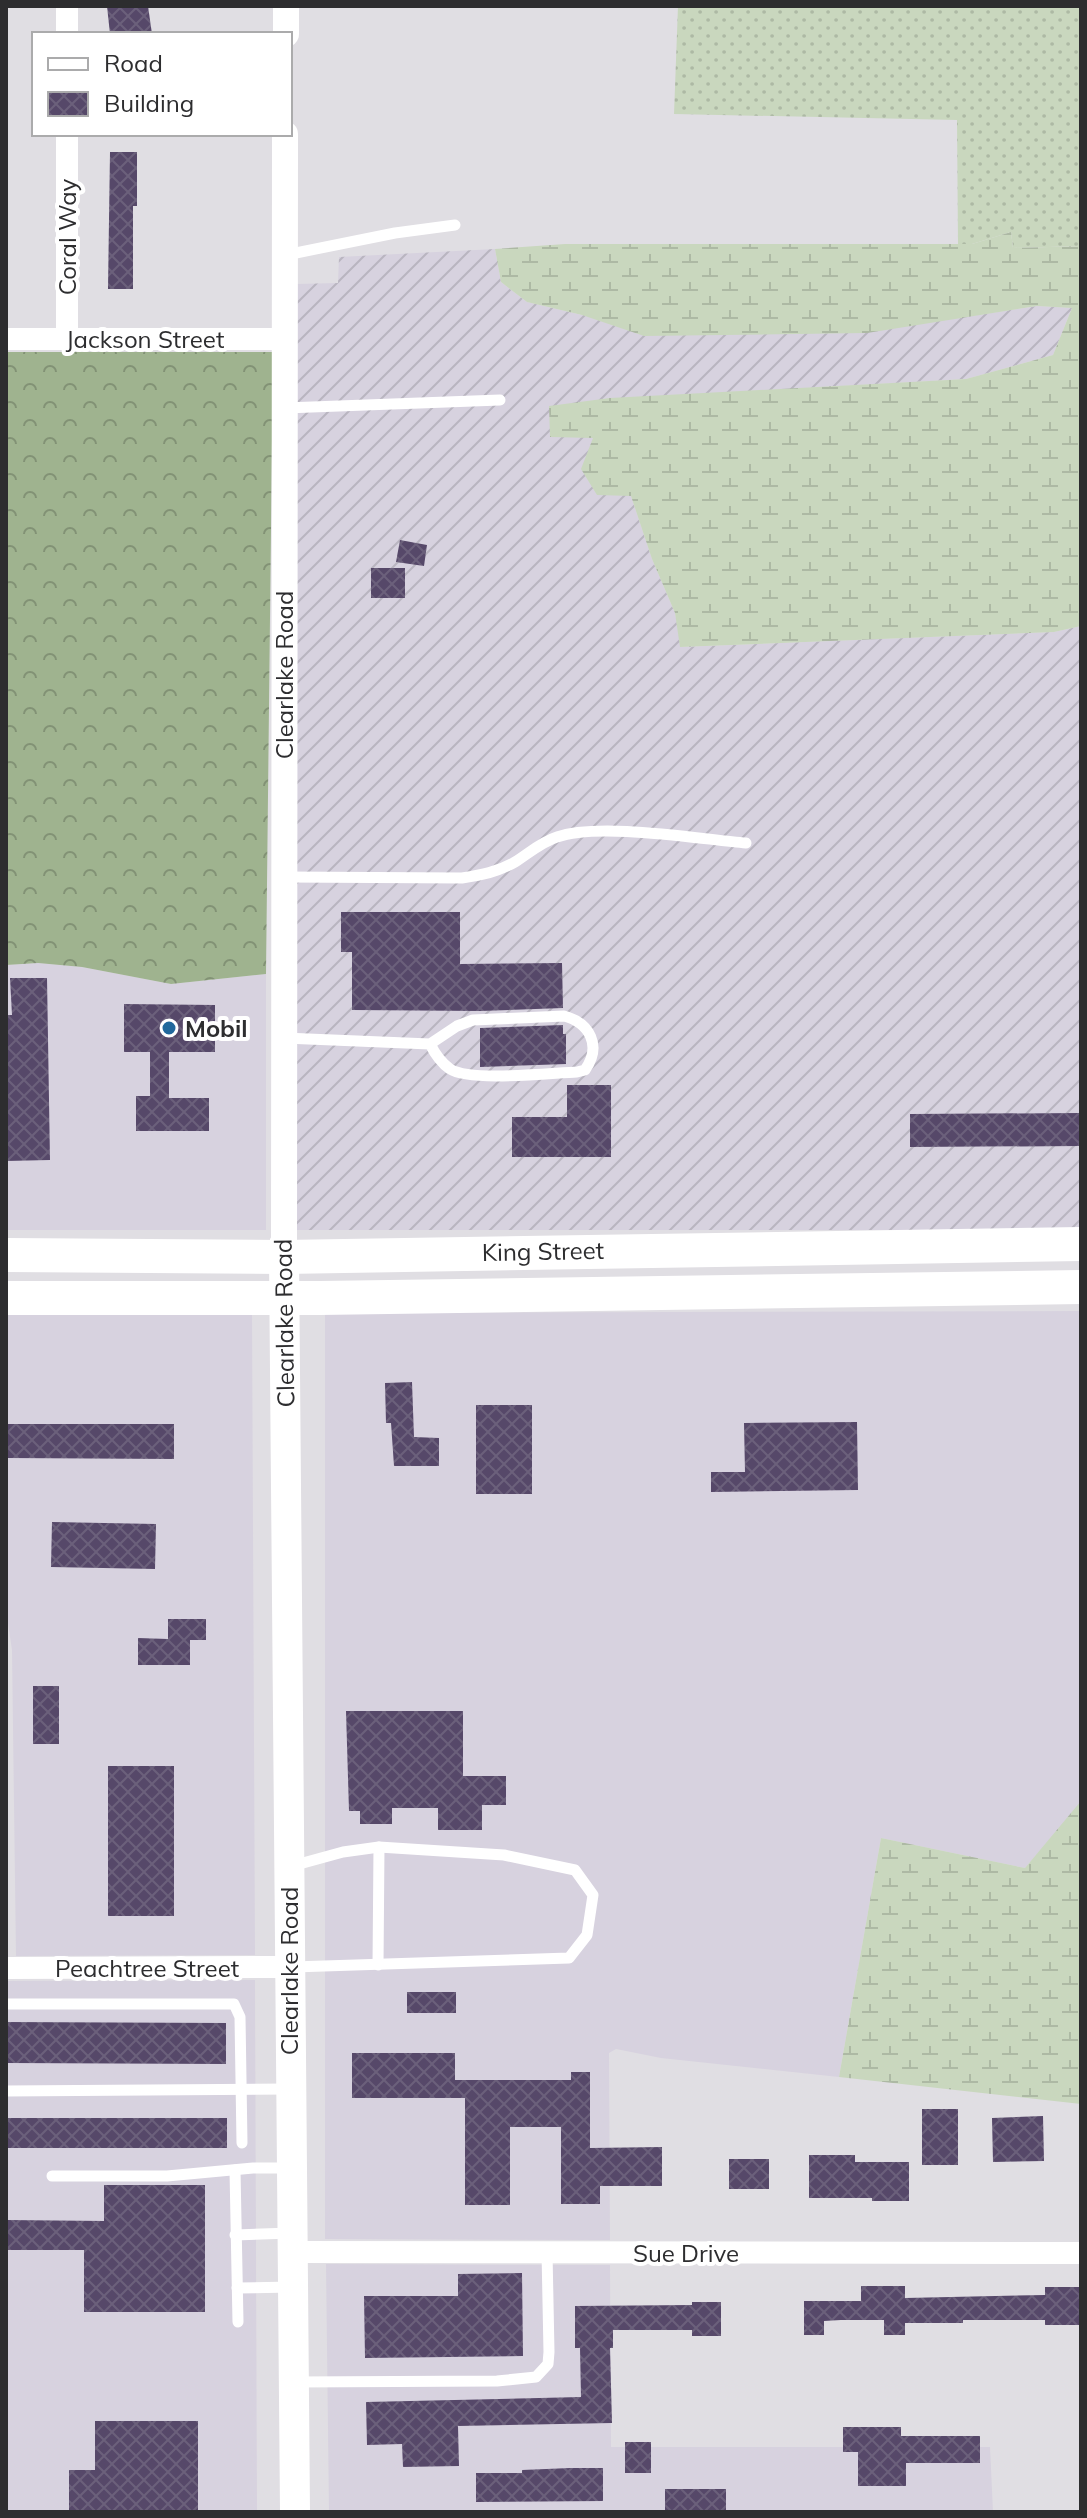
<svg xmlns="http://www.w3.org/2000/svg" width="1087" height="2518" font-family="Mulish,sans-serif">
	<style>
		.built { fill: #d7d2df }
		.industrial { fill: url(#industrial-furrows) }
		.grass { fill: url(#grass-dots) }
		.forest { fill: url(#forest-crowns) }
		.wetland { fill: url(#wetland-marsh) }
		.building { fill: url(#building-cross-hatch) }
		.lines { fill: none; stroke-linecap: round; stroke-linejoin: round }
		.service { stroke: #fff; stroke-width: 11 }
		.minor { stroke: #fff; stroke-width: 22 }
		.tertiary { stroke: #fff; stroke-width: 26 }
		.secondary { stroke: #fff; stroke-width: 30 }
		.primary { stroke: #fff; stroke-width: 34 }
		.poi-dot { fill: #21689c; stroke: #fff; stroke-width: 3 }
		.labels { text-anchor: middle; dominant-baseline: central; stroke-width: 8; stroke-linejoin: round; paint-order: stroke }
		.street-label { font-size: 24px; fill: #2d2d2f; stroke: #fff }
		.poi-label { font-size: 24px; font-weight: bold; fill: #2d2d2f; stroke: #fff; text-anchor: start }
	</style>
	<defs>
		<pattern id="industrial-furrows" width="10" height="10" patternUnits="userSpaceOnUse" patternTransform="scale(2)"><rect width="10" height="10" fill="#d7d2df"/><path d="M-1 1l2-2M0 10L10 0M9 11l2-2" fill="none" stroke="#b9b5c0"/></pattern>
		<pattern id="grass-dots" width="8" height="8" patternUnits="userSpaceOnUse" patternTransform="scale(2)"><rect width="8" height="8" fill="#c9d7be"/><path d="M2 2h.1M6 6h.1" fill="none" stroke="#adb9a4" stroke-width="1.8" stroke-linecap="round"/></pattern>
		<pattern id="forest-crowns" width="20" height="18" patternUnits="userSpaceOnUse" patternTransform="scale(2)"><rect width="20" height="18" fill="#9fb38f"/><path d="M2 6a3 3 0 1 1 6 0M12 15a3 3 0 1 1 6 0" fill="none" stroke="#829275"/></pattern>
		<pattern id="wetland-marsh" width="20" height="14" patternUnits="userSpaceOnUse" patternTransform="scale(2)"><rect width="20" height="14" fill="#c9d7be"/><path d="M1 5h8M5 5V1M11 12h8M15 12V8" fill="none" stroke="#adb9a4"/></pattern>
		<pattern id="building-cross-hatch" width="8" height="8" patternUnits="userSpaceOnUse" patternTransform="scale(2)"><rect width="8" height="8" fill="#564869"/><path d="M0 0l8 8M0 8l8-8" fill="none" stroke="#6b607b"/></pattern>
	</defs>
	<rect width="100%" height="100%" fill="#e0dee3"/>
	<!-- built -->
	<g class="built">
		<path d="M 38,963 L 82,967 L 171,984 L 266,974 L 266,1230 L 6,1230 L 6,965 Z"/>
		<path d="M 1081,1311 L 1081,1804 L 1025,1868 L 881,1838 L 839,2077 L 661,2058 L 616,2049 L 609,2053 L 610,2240 L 325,2239 L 325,1313 Z"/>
		<path d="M 252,1313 L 255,1955 L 16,1956 L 12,1650 L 6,1610 L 6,1314 Z"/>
		<path d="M 255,1980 L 257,2512 L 6,2512 L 6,1981 Z"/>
		<path d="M 326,2264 L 610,2265 L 611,2447 L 990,2447 L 993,2512 L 329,2512 Z"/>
	</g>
	<!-- industrial -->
	<path class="industrial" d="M 495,249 L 501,282 L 527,302 L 582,315 L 971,316 L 1037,306 L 1072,308 L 1053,355 L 966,379 L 736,392 L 594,437 L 631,496 L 652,559 L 675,613 L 681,647 L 1054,632 L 1081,626 L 1081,1230 L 294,1230 L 296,284 L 338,283 L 339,257 Z"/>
	<!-- grass -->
	<path class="grass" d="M 678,6 L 1081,6 L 1081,246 L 1013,248 L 1011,232 L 972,244 L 958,244 L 957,120 L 674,114 Z"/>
	<!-- forest -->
	<path class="forest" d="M 6,352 L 273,352 L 266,974 L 171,984 L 82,967 L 38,963 L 6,965 Z"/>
	<!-- wetland -->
	<g class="wetland">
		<path d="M 1011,232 L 1013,248 L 1081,246 L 1081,626 L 1054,632 L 680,647 L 675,613 L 652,559 L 631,496 L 597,495 L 581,469 L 593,438 L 550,437 L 549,406 L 610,398 L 966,379 L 1053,355 L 1072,308 L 1037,306 L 867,333 L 644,336 L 582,315 L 527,302 L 501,282 L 495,249 L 565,244 L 972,244 Z"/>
		<path d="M 1081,1801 L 1081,2104 L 839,2077 L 881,1838 L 1025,1868 Z"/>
	</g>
	<!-- building -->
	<g class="building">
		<path d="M 107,6 L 148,6 L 152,34 L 110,34 Z"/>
		<path d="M 110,152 L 137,152 L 137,206 L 133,206 L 133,289 L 108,289 Z"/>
		<path d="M 400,540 L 427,545 L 424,566 L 396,562 Z"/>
		<rect x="371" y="568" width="34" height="30"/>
		<path d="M 341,912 L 460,912 L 460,964 L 562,963 L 563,1008 L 480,1011 L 352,1010 L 352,952 L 341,952 Z"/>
		<path d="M 10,978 L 47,978 L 50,1160 L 6,1161 L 6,1015 L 12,1015 Z"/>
		<path d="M 124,1004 L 215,1005 L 215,1052 L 169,1052 L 169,1098 L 209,1098 L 209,1131 L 136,1131 L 136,1096 L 150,1096 L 150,1052 L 124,1052 Z"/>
		<path d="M 563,1025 L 563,1034 L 566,1034 L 566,1064 L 480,1067 L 480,1028 Z"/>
		<path d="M 567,1085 L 611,1085 L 611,1157 L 512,1157 L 512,1117 L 567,1117 Z"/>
		<path d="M 1081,1113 L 1081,1146 L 910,1147 L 910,1114 Z"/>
		<path d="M 412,1382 L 414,1437 L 439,1438 L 439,1466 L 394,1466 L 391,1423 L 386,1423 L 385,1383 Z"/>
		<rect x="476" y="1405" width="56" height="89"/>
		<path d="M 857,1422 L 858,1490 L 711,1492 L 711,1472 L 745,1472 L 744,1423 Z"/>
		<path d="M 6,1424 L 174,1424 L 174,1459 L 6,1458 Z"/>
		<path d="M 52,1522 L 156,1524 L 155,1569 L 51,1567 Z"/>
		<path d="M 168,1619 L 206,1619 L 206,1640 L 190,1640 L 190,1665 L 138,1665 L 138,1638 L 168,1639 Z"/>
		<rect x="33" y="1686" width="26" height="58"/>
		<path d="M 346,1711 L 463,1711 L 463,1776 L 506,1776 L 506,1805 L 482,1805 L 482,1830 L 438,1830 L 438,1808 L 392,1808 L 392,1824 L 360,1824 L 360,1811 L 349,1811 Z"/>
		<rect x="108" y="1766" width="66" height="150"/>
		<rect x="407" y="1992" width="49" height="21"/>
		<path d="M 6,2022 L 226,2023 L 226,2064 L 6,2063 Z"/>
		<path d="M 352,2053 L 455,2053 L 455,2080 L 571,2080 L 571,2072 L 590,2072 L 590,2148 L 662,2147 L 662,2186 L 600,2186 L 600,2204 L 561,2204 L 561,2127 L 510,2127 L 510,2205 L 465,2205 L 465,2098 L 352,2098 Z"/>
		<rect x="922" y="2109" width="36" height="56"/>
		<path d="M 1043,2116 L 1044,2161 L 993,2162 L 992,2118 Z"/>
		<rect x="6" y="2118" width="221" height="30"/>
		<path d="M 809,2155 L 855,2155 L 855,2162 L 909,2162 L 909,2201 L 872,2201 L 872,2198 L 809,2198 Z"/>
		<rect x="729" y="2159" width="40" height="30"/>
		<path d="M 104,2185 L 205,2185 L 205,2312 L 84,2312 L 84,2250 L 6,2250 L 6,2220 L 104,2221 Z"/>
		<path d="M 522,2273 L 523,2356 L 365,2358 L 364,2296 L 458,2296 L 458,2274 Z"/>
		<path d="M 861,2286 L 905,2286 L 905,2298 L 1045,2295 L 1045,2287 L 1081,2287 L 1081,2325 L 1045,2325 L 1045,2320 L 963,2320 L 963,2323 L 905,2323 L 905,2335 L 884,2335 L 884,2320 L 841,2320 L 824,2321 L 824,2335 L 804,2335 L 804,2301 L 861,2301 Z"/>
		<path d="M 692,2302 L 721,2302 L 721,2336 L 692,2336 L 692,2330 L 613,2330 L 613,2348 L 610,2348 L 612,2423 L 458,2426 L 459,2466 L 403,2467 L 402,2444 L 367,2445 L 366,2402 L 581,2397 L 580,2348 L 575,2348 L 575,2306 L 692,2305 Z"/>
		<path d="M 95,2421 L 198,2421 L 198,2512 L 69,2512 L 69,2470 L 95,2470 Z"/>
		<path d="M 843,2427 L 901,2427 L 901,2436 L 980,2436 L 980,2463 L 906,2463 L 906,2486 L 858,2486 L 858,2452 L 843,2452 Z"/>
		<rect x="625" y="2442" width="26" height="31"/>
		<path d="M 570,2468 L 603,2468 L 603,2501 L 476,2502 L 476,2473 L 522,2473 L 522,2470 Z"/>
		<rect x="665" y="2489" width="61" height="23"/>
	</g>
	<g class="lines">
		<!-- service -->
		<g class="service">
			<path d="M 286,255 L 395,233 L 455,225"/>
			<path d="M 285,408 L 500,400"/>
			<path d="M 286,877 L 462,878 C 481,875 498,872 515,862 C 528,854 541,842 557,837 C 599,822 699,839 746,843"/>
			<path d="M 284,1038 L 430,1044 L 457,1026 L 473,1020 L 564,1016 C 590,1023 602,1046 585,1070 L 577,1072 C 550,1073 470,1082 450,1069 C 440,1062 435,1054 430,1044"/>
			<path d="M 292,1866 L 343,1852 L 379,1847 L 504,1855 L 575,1870 L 593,1895 L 587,1935 L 569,1958 L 293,1967"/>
			<path d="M 378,1965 L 379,1847"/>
			<path d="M 6,2004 L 234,2004 L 240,2017 L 242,2143"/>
			<path d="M 6,2091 L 289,2089"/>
			<path d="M 235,2170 L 238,2322"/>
			<path d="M 52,2176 L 167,2176 L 253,2168 L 290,2168"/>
			<path d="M 235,2235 L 291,2233"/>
			<path d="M 237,2288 L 292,2287"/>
			<path d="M 295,2382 L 497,2381 L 536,2377 L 548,2364 L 549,2352 L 547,2252"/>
		</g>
		<!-- minor -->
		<g class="minor">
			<path d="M 67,6 L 67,34"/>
			<path d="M 67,134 L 67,339"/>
			<path d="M 6,339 L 284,339"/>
			<path d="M 6,1968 L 288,1967"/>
			<path d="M 291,2252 L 1081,2253"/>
		</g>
		<!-- tertiary -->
		<g class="tertiary">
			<path d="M 286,34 L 286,6"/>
			<path d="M 284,1257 L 285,134"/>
		</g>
		<!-- secondary -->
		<path class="secondary" d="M 284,1257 L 295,2512"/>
		<!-- primary -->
		<g class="primary">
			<path d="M 6,1255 L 284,1257 L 1081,1244"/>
			<path d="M 6,1298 L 320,1298 L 1081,1287"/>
		</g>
	</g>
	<!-- markers -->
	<circle class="poi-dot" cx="169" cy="1028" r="8"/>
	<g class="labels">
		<!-- street labels -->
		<g class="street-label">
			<text transform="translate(67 237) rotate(-90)">Coral Way</text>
			<text x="145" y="339">Jackson Street</text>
			<text transform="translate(284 675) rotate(-90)">Clearlake Road</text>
			<text transform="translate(543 1251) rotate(-1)">King Street</text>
			<text transform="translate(284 1323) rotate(-91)">Clearlake Road</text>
			<text x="147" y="1968">Peachtree Street</text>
			<text transform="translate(289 1971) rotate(-90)">Clearlake Road</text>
			<text x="686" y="2253">Sue Drive</text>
		</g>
		<!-- poi labels -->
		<g class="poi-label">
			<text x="185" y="1028">Mobil</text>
		</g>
	</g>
	<!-- border -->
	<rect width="1087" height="2518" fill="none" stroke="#2d2d2f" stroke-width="16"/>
	<!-- legend -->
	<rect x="32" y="32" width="260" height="104" fill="#ffffff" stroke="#ababac" stroke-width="2"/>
	<rect x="48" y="58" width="40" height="12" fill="#ffffff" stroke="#ababac" stroke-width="2"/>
	<text x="104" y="72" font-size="24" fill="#2d2d2f">Road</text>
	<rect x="48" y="92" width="40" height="24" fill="url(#building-cross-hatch)" stroke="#ababac" stroke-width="2"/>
	<text x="104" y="112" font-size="24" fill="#2d2d2f">Building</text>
</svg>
